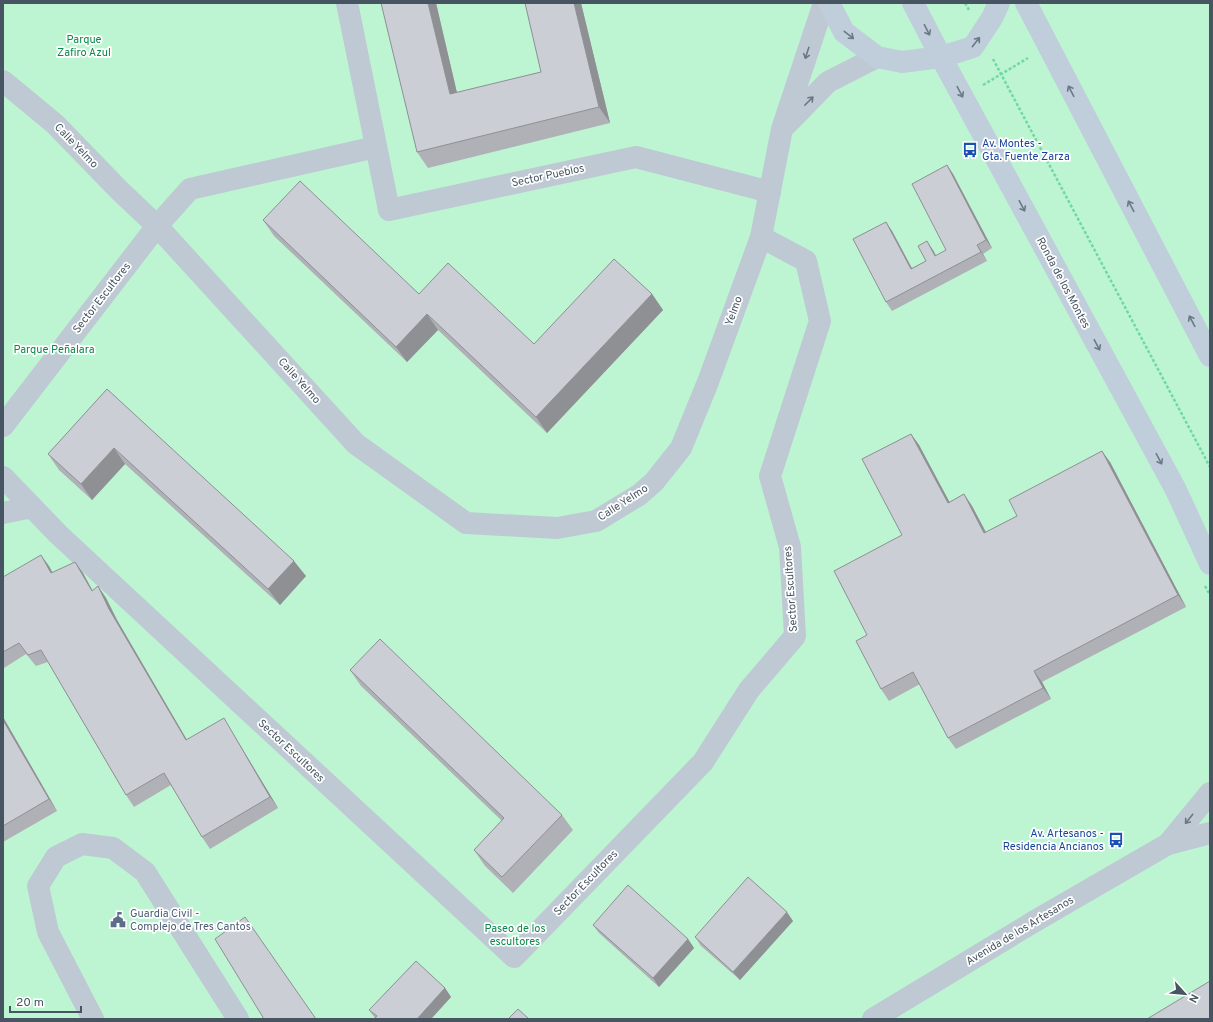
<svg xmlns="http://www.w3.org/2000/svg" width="1213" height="1022" font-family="Overpass,sans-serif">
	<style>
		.green { fill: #bdf5d3 }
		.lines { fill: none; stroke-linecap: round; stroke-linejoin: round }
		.path { stroke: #70d8a5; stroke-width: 2.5; stroke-dasharray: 3 2; stroke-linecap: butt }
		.street { stroke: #bec9d3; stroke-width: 22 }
		.secondary { stroke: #c0cdda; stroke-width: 22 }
		.wall { fill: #afb1b6 }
		.shaded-wall { fill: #8e9094 }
		.building { fill: #cbced4; stroke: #8e9094 }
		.oneway { stroke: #6b7986 }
		.oneway2 { stroke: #6b7884 }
		.labels { text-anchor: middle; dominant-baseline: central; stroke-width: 3.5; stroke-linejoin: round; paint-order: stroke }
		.park-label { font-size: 11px; fill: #0c884b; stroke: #fff }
		.transit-label { font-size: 11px; fill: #164399; stroke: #fff; text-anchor: start }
		.street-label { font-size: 11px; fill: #475562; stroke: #fff }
		.service-label { font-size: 11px; fill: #4e5e75; stroke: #fff; text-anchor: start }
	</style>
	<rect width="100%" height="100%" fill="#f4f1f1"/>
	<!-- green -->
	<rect class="green" x="3" y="3" width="1207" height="1016"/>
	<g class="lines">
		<!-- path -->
		<g class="path">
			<path d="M 965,3 L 969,10"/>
			<path d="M 993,59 L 1210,467"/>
			<path d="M 983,85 L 1028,58"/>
			<path d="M 1205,586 L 1210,595"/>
		</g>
		<!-- street -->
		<g class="street">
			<path d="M 347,3 L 389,210 L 636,157 L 770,192"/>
			<path d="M 3,81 L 55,124 L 119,190 L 157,226 L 356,444 L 466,523 L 557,528 L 596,521 L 639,495 L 654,482 L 681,448 L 708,382 L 761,237 L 782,129 L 824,3"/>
			<path d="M 786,125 L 828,82 L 877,57"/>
			<path d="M 3,426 L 157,226 L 190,189 L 376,147"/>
			<path d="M 3,477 L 32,507"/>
			<path d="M 3,513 L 32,507 L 58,534 L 514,957 L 703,762 L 749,690 L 795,636 L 790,547 L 770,476 L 820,321 L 806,261 L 761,237"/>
			<path d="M 1168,844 L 1210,793"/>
			<path d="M 93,1019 L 48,932 L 38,886 L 56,857 L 82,844 L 113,848 L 145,872 L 238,1019"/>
			<path d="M 873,1019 L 1035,921 L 1168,844 L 1210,833"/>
		</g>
		<!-- secondary -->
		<g class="secondary">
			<path d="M 829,3 L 844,32 L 877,57 L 902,62 L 941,57 L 973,47 L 992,18 L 999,3"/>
			<path d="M 913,3 L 941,57 L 1176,490 L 1210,564"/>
			<path d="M 1026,3 L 1210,356"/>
		</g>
	</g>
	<!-- wall -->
	<g class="wall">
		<path d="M 436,3 L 457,93 L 541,72 L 525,3 L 581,3 L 610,123 L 428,168 L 417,152 Z"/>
		<path d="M 947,165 L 953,174 L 992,248 L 983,254 L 987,261 L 892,311 L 886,302 L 886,222 L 892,231 L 912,268 L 926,261 L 933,250 L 936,256 L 946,250 Z"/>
		<path d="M 263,220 L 419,294 L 534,344 L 652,294 L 663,310 L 547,433 L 438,330 L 407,362 L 274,236 Z"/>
		<path d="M 107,389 L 306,576 L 280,605 L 125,464 L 92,500 L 59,470 L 48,454 Z"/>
		<path d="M 911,434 L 919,445 L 949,502 L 964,494 L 972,506 L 986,532 L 1017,516 L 1110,462 L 1186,607 L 1042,682 L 1051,699 L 956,749 L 948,738 L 920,684 L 889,701 L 881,689 L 867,635 L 902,535 Z"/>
		<path d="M 75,562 L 83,573 L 93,591 L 98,586 L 106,598 L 117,620 L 187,740 L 231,730 L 278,808 L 210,849 L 202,837 L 171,785 L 134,807 L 126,795 L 48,662 L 36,666 L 26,654 L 4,668 L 3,667 L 3,577 L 49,566 L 52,573 Z"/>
		<path d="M 350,670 L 562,815 L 573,830 L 513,893 L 485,866 L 474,850 L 502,821 L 361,686 Z"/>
		<path d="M 3,717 L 57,811 L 3,842 Z"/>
		<path d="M 793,921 L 740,980 L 701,946 L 695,937 Z"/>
		<path d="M 593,925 L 688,939 L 694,948 L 659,987 L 599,933 Z"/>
		<path d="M 445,988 L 451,997 L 431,1019 L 374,1019 L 375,1018 L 369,1010 Z"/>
	</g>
	<!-- shaded-wall -->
	<g class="shaded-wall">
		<path d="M 428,3 L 436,3 L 461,110 L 450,94 Z"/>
		<path d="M 574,3 L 581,3 L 610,123 L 599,107 Z"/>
		<path d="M 947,165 L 953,174 L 992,248 L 986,240 Z"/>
		<path d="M 886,222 L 892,231 L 917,278 L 911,269 Z"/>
		<path d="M 927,241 L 933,250 L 941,265 L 935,256 Z"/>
		<path d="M 977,245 L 983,254 L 987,261 L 981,252 Z"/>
		<path d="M 652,294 L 663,310 L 547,433 L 536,417 Z"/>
		<path d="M 427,314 L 438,330 L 407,362 L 396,347 Z"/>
		<path d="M 911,434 L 919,445 L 956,514 L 948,503 Z"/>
		<path d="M 114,448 L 125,464 L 92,500 L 81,484 Z"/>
		<path d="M 1102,451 L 1110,462 L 1186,607 L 1178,595 Z"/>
		<path d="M 964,494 L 972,506 L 992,544 L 984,533 Z"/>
		<path d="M 41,555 L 49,566 L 59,584 L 51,573 Z"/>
		<path d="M 294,561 L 306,576 L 280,605 L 268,589 Z"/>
		<path d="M 75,562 L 83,573 L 99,603 L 92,591 Z"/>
		<path d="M 98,586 L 106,598 L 117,620 L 194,752 L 186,740 L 109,609 Z"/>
		<path d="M 1034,671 L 1042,682 L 1051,699 L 1043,688 Z"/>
		<path d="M 3,717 L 57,811 L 49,799 L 3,720 Z"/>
		<path d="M 224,718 L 231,730 L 278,808 L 270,797 Z"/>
		<path d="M 787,912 L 793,921 L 740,980 L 733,972 Z"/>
		<path d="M 688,939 L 694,948 L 659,987 L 653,978 Z"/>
		<path d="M 445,988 L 451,997 L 431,1019 L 417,1019 Z"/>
	</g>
	<!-- building -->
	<g class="building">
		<path d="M 381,3 L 428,3 L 450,94 L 541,72 L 525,3 L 574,3 L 599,107 L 417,152 Z"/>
		<path d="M 947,165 L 986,240 L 977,245 L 981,252 L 886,302 L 853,239 L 886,222 L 911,269 L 926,261 L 918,246 L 927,241 L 935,256 L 946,250 L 912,184 Z"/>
		<path d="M 300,181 L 419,294 L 448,263 L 534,344 L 614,259 L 652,294 L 536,417 L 427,314 L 396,347 L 263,220 Z"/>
		<path d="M 107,389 L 294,561 L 268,589 L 114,448 L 81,484 L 48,454 Z"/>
		<path d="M 911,434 L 948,503 L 964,494 L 984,533 L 1017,516 L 1009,500 L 1102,451 L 1178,595 L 1034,671 L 1043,688 L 948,738 L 913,672 L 881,689 L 856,641 L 867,635 L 834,571 L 902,535 L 862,459 Z"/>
		<path d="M 41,555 L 51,573 L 75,562 L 92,591 L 98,586 L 109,609 L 186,740 L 224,718 L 270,797 L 202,837 L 164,773 L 126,795 L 41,650 L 28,655 L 19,643 L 3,652 L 3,577 Z"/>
		<path d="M 380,639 L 562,815 L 502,877 L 474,850 L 504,818 L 350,670 Z"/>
		<path d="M 3,720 L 49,799 L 3,826 Z"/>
		<path d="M 748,877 L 787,912 L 733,972 L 695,937 Z"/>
		<path d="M 628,885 L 688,939 L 653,978 L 593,925 Z"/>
		<path d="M 245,917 L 316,1019 L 264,1019 L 215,939 Z"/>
		<path d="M 416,961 L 445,988 L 417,1019 L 374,1019 L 377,1016 L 369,1010 Z"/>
		<path d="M 1210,981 L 1210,1019 L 1147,1019 Z"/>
		<path d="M 518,1009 L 529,1019 L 508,1019 Z"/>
	</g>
	<!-- one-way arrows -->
	<defs><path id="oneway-shaft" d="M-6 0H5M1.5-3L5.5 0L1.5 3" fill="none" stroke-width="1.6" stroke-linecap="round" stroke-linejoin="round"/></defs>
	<g class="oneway">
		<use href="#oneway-shaft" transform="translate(927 30) rotate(63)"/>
		<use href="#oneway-shaft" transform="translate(849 35) rotate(38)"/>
		<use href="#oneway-shaft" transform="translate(976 42) rotate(-52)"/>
		<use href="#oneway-shaft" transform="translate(1071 91) rotate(-118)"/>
		<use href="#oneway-shaft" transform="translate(960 92) rotate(62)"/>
		<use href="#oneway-shaft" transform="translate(1022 206) rotate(62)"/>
		<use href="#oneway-shaft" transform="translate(1131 206) rotate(-118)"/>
		<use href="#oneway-shaft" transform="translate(1192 321) rotate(-118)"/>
		<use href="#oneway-shaft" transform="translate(1097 345) rotate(62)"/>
		<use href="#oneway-shaft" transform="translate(1159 459) rotate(62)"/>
	</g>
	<g class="oneway2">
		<use href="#oneway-shaft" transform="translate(807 53) rotate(108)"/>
		<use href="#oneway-shaft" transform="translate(809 101) rotate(-45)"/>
		<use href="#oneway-shaft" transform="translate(1189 819) rotate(129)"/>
	</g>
	<!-- icons -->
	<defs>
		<symbol id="bus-bare" viewBox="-9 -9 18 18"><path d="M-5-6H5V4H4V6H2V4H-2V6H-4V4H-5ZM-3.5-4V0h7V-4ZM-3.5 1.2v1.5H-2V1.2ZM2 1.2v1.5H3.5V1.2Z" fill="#1a4fb4" stroke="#fff" stroke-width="2.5" paint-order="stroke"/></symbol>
		<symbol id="civic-bare" viewBox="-9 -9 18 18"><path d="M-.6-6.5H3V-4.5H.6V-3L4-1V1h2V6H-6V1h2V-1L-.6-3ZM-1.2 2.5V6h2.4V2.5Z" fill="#5c6f8a" stroke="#fff" stroke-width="2.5" paint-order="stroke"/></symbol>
	</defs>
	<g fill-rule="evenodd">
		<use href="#bus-bare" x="959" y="139" width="22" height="22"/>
		<use href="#bus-bare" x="1105" y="829" width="22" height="22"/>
		<use href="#civic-bare" x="107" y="909" width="22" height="22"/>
	</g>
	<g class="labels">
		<!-- park labels -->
		<g class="park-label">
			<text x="84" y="40">Parque<tspan x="84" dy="13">Zafiro Azul</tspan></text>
			<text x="54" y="350">Parque Peñalara</text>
			<text x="515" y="929">Paseo de los<tspan x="515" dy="13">escultores</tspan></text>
		</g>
		<!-- transit labels -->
		<g class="transit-label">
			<text x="982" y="144">Av. Montes -<tspan x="982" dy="13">Gta. Fuente Zarza</tspan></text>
			<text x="1104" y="834" text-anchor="end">Av. Artesanos -<tspan x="1104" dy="13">Residencia Ancianos</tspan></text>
		</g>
		<!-- street labels -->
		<g class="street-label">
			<text transform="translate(76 146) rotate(46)">Calle Yelmo</text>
			<text transform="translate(548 176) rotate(-12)">Sector Pueblos</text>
			<text transform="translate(1063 283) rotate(62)">Ronda de los Montes</text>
			<text transform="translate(102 298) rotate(-52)">Sector Escultores</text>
			<text transform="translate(734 311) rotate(-70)">Yelmo</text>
			<text transform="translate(299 381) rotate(48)">Calle Yelmo</text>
			<text transform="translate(623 503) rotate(-33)">Calle Yelmo</text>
			<text transform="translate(791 589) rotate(-94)">Sector Escultores</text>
			<text transform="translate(291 751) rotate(43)">Sector Escultores</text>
			<text transform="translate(586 883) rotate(-46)">Sector Escultores</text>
			<text transform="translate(1020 931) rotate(-31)">Avenida de los Artesanos</text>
		</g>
		<!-- service labels -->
		<g class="service-label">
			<text x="130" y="914">Guardia Civil -<tspan x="130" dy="13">Complejo de Tres Cantos</tspan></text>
		</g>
	</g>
	<!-- border -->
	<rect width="1213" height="1022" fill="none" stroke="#475562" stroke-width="8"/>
	<!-- north arrow -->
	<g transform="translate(1185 994) rotate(117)" stroke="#ffffff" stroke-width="3" paint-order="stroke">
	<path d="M0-3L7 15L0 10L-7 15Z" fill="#475562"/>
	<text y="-6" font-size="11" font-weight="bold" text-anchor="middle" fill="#475562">N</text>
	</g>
	<!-- scale -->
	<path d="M10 1006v6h71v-6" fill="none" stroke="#475562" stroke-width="2"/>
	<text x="16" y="1006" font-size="12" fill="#475562" stroke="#ffffff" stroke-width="3" paint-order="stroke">20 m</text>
</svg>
